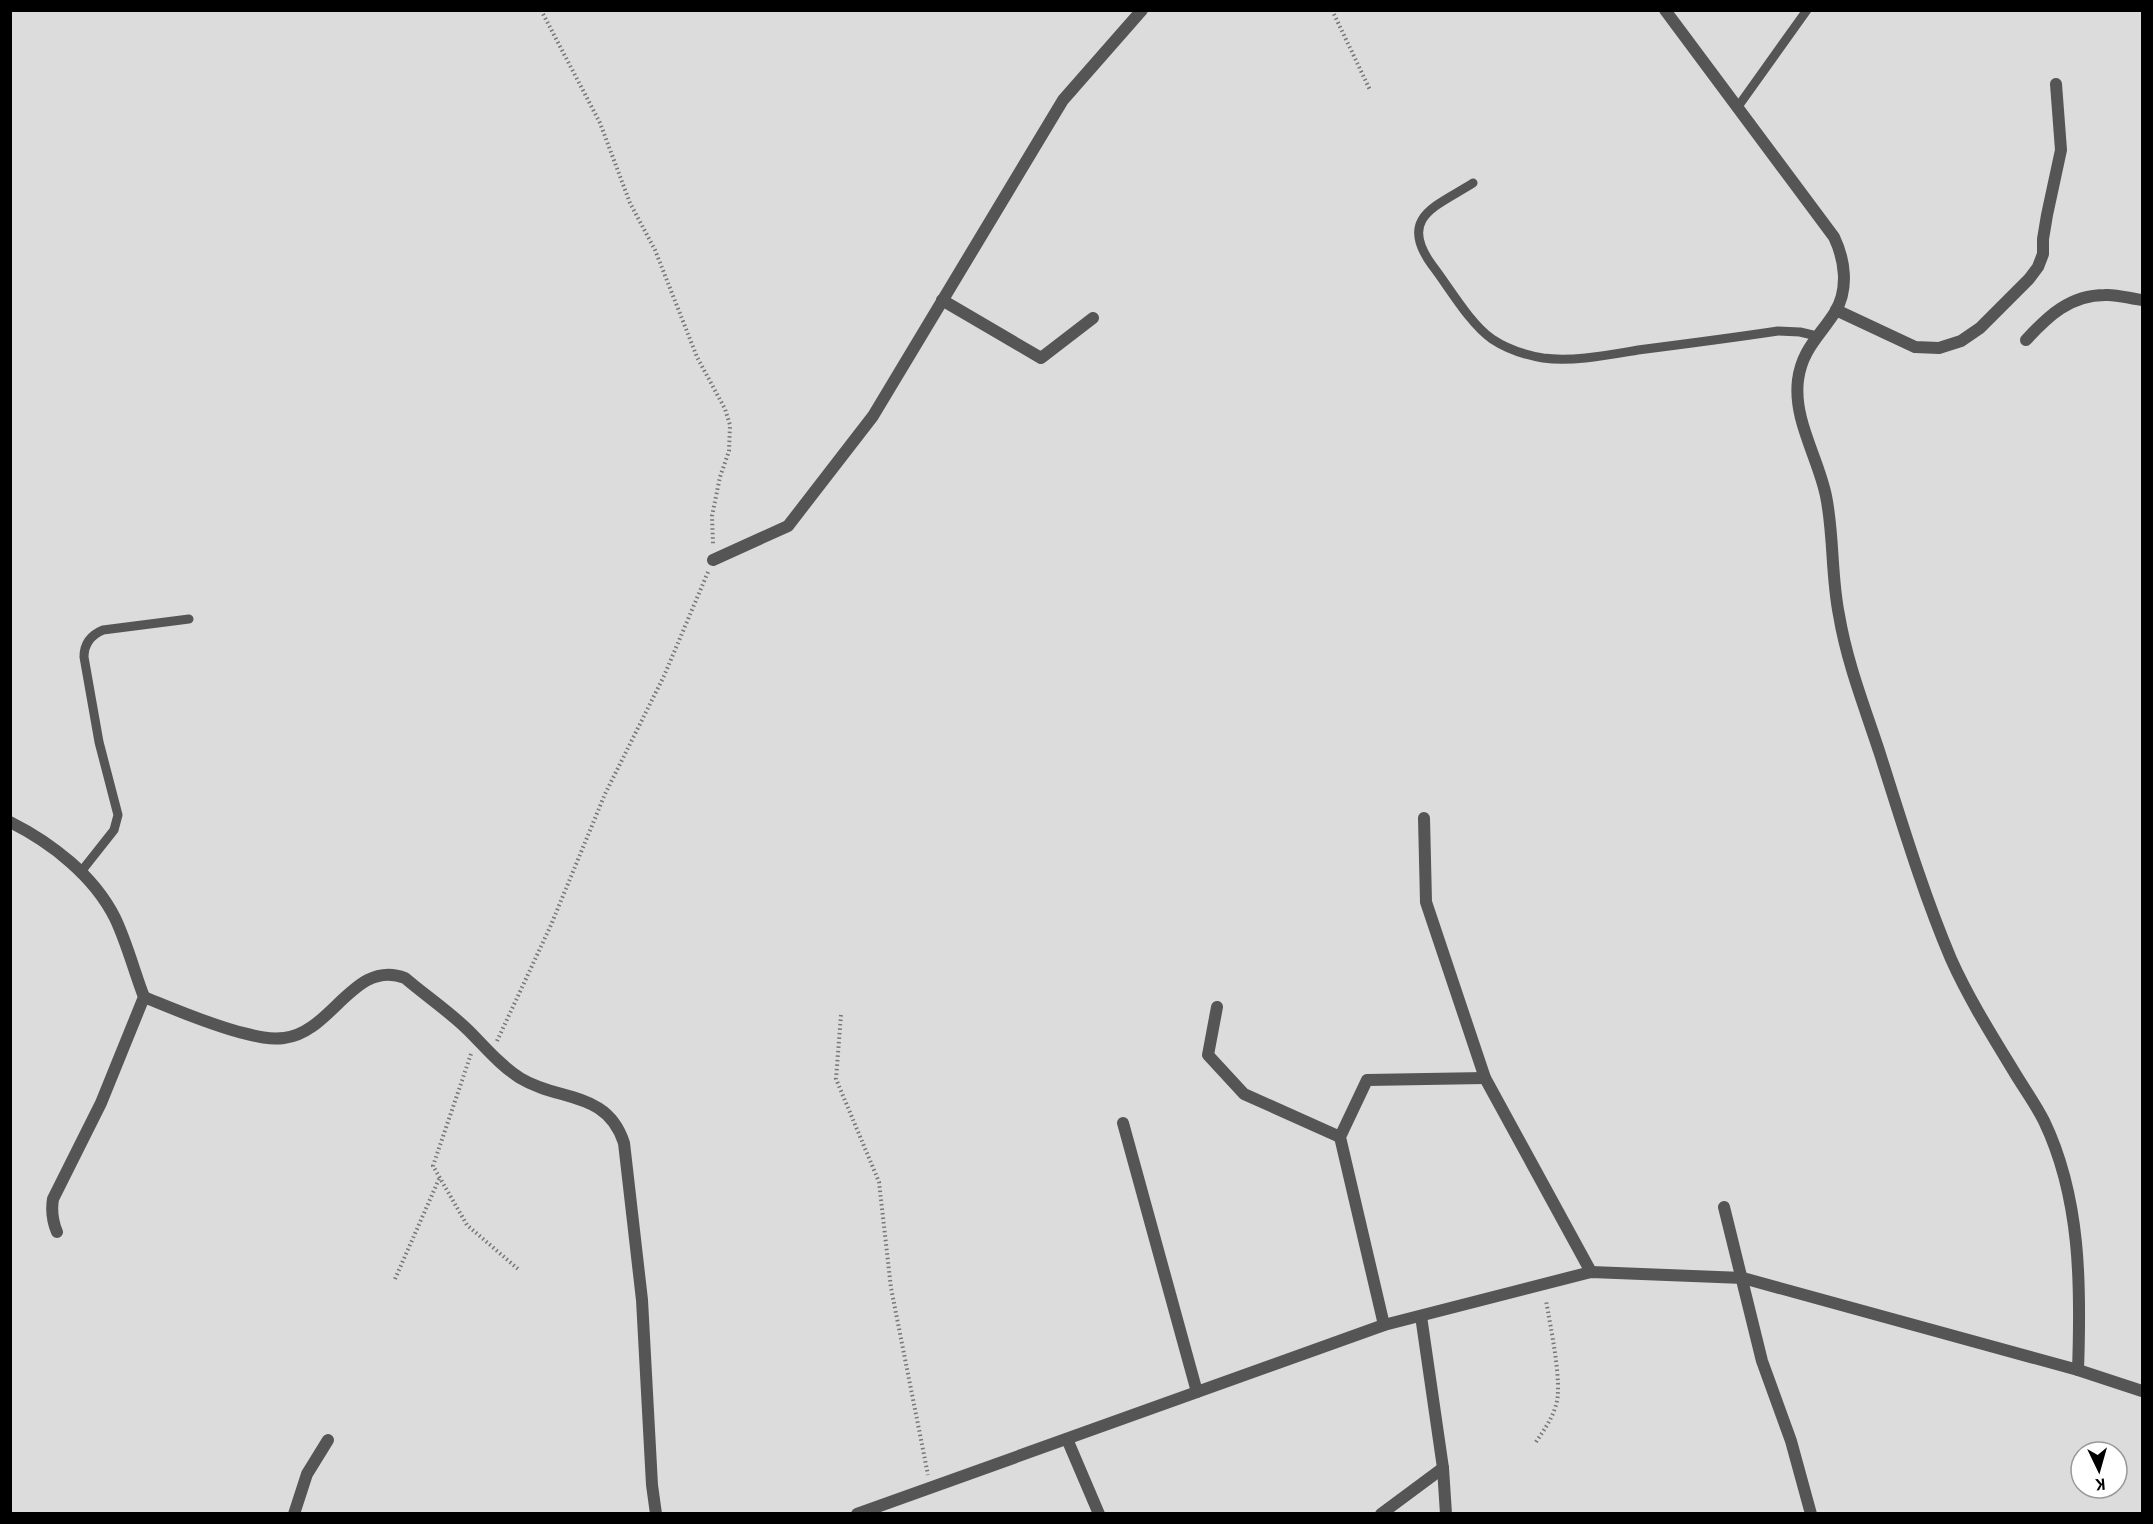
<svg xmlns="http://www.w3.org/2000/svg" width="2153" height="1524" font-family="'PT Sans',sans-serif">
	<style>
		.green { fill: #dcdcdc; fill-rule: evenodd }
		.lines { fill: none; stroke-linecap: round; stroke-linejoin: round }
		.path { stroke: #777; stroke-width: 4; stroke-dasharray: 1.5 3; stroke-linecap: butt }
		.service { stroke: #555; stroke-width: 9 }
		.minor { stroke: #555; stroke-width: 12 }
		.tertiary { stroke: #555; stroke-width: 12 }
	</style>
	<rect width="100%" height="100%" fill="#fff"/>
	<!-- green -->
	<path class="green" d="M 10,11 L 2142,11 L 2142,1513 L 11,1513 ZM 2081,1452 L 2117,1452 L 2117,1488 L 2081,1488 Z"/>
	<g class="lines">
		<!-- path -->
		<g class="path">
			<path d="M 541,10 L 600,123 L 630,203 L 655,250 L 697,357 L 725,409 L 730,425 L 729,451 L 720,477 L 712,516 L 713,544"/>
			<path d="M 1332,10 L 1370,90"/>
			<path d="M 841,1015 L 836,1079 L 879,1182 L 891,1288 L 928,1475"/>
			<path d="M 497,1041 L 551,925 L 605,794 L 664,676 L 708,572"/>
			<path d="M 471,1054 L 433,1166 L 467,1225 L 518,1269"/>
			<path d="M 395,1279 L 439,1179"/>
			<path d="M 1536,1442 C 1544,1430 1552,1419 1556,1405 C 1563,1384 1550,1325 1546,1300"/>
		</g>
		<!-- service -->
		<g class="service">
			<path d="M 1737,108 L 1807,10"/>
			<path d="M 1473,183 C 1437,206 1397,217 1432,265 C 1449,287 1470,324 1492,339 C 1507,349 1525,355 1543,358 C 1573,362 1608,355 1638,350 C 1685,344 1731,338 1778,331 L 1800,332 L 1817,336"/>
			<path d="M 80,873 L 114,830 L 118,815 L 99,742 L 84,657 C 84,644 91,635 103,630 L 189,619"/>
		</g>
		<!-- minor -->
		<g class="minor">
			<path d="M 1665,10 L 1834,237 C 1845,260 1849,289 1835,312 C 1820,336 1802,349 1798,380 C 1793,420 1818,457 1826,496 C 1834,535 1831,576 1839,615 C 1847,663 1865,708 1880,754 C 1902,823 1923,893 1951,959 C 1968,997 1991,1034 2013,1070 C 2023,1087 2035,1103 2044,1121 C 2081,1198 2081,1286 2078,1370"/>
			<path d="M 942,300 L 1041,358 L 1093,318"/>
			<path d="M 1836,310 L 1915,347 L 1939,348 L 1961,341 L 1980,328 L 2029,279 L 2038,267 L 2043,254 L 2043,239 L 2047,215 L 2061,150 L 2056,84"/>
			<path d="M 2026,340 C 2048,316 2070,295 2105,295 C 2117,294 2131,299 2142,300"/>
			<path d="M 713,560 L 788,526 L 873,416 L 1063,100 L 1142,10"/>
			<path d="M 1424,818 L 1426,902 L 1485,1078 L 1591,1272"/>
			<path d="M 10,822 C 52,843 94,876 115,918 C 127,943 134,971 144,997 L 101,1103 L 53,1199 C 51,1211 52,1220 57,1232"/>
			<path d="M 144,997 C 176,1010 206,1023 239,1032 C 255,1036 269,1040 284,1038 C 332,1033 354,958 405,978 C 426,996 450,1012 469,1031 C 486,1048 500,1065 520,1078 C 559,1102 607,1090 624,1143 L 642,1300 L 652,1485 L 656,1514"/>
			<path d="M 1217,1007 L 1208,1055 L 1244,1094 L 1340,1137"/>
			<path d="M 1123,1123 L 1197,1392"/>
			<path d="M 1724,1207 L 1762,1361 L 1791,1441 L 1811,1514"/>
			<path d="M 1421,1316 L 1443,1468 L 1446,1514"/>
			<path d="M 1384,1325 L 1340,1137 L 1367,1080 L 1485,1078"/>
			<path d="M 1067,1439 L 1099,1514"/>
			<path d="M 294,1514 L 307,1474 L 328,1440"/>
			<path d="M 1381,1514 L 1443,1468"/>
		</g>
		<!-- tertiary -->
		<path class="tertiary" d="M 857,1514 L 1384,1325 L 1591,1272 L 1743,1278 L 2078,1370 L 2142,1391"/>
	</g>
	<!-- border -->
	<rect width="2153" height="1524" fill="none" stroke="#000000" stroke-width="24"/>
	<!-- north arrow -->
	<g transform="translate(2099 1470) rotate(175)"><circle r="28" fill="#ffffff" stroke="#999999" stroke-width="1.5"/>
	<path d="M0-4.5L10 22L0 15L-10 22Z" fill="#000000"/>
	<text y="-9" font-size="16" font-weight="bold" text-anchor="middle" fill="#000000">K</text>
	</g>
</svg>
